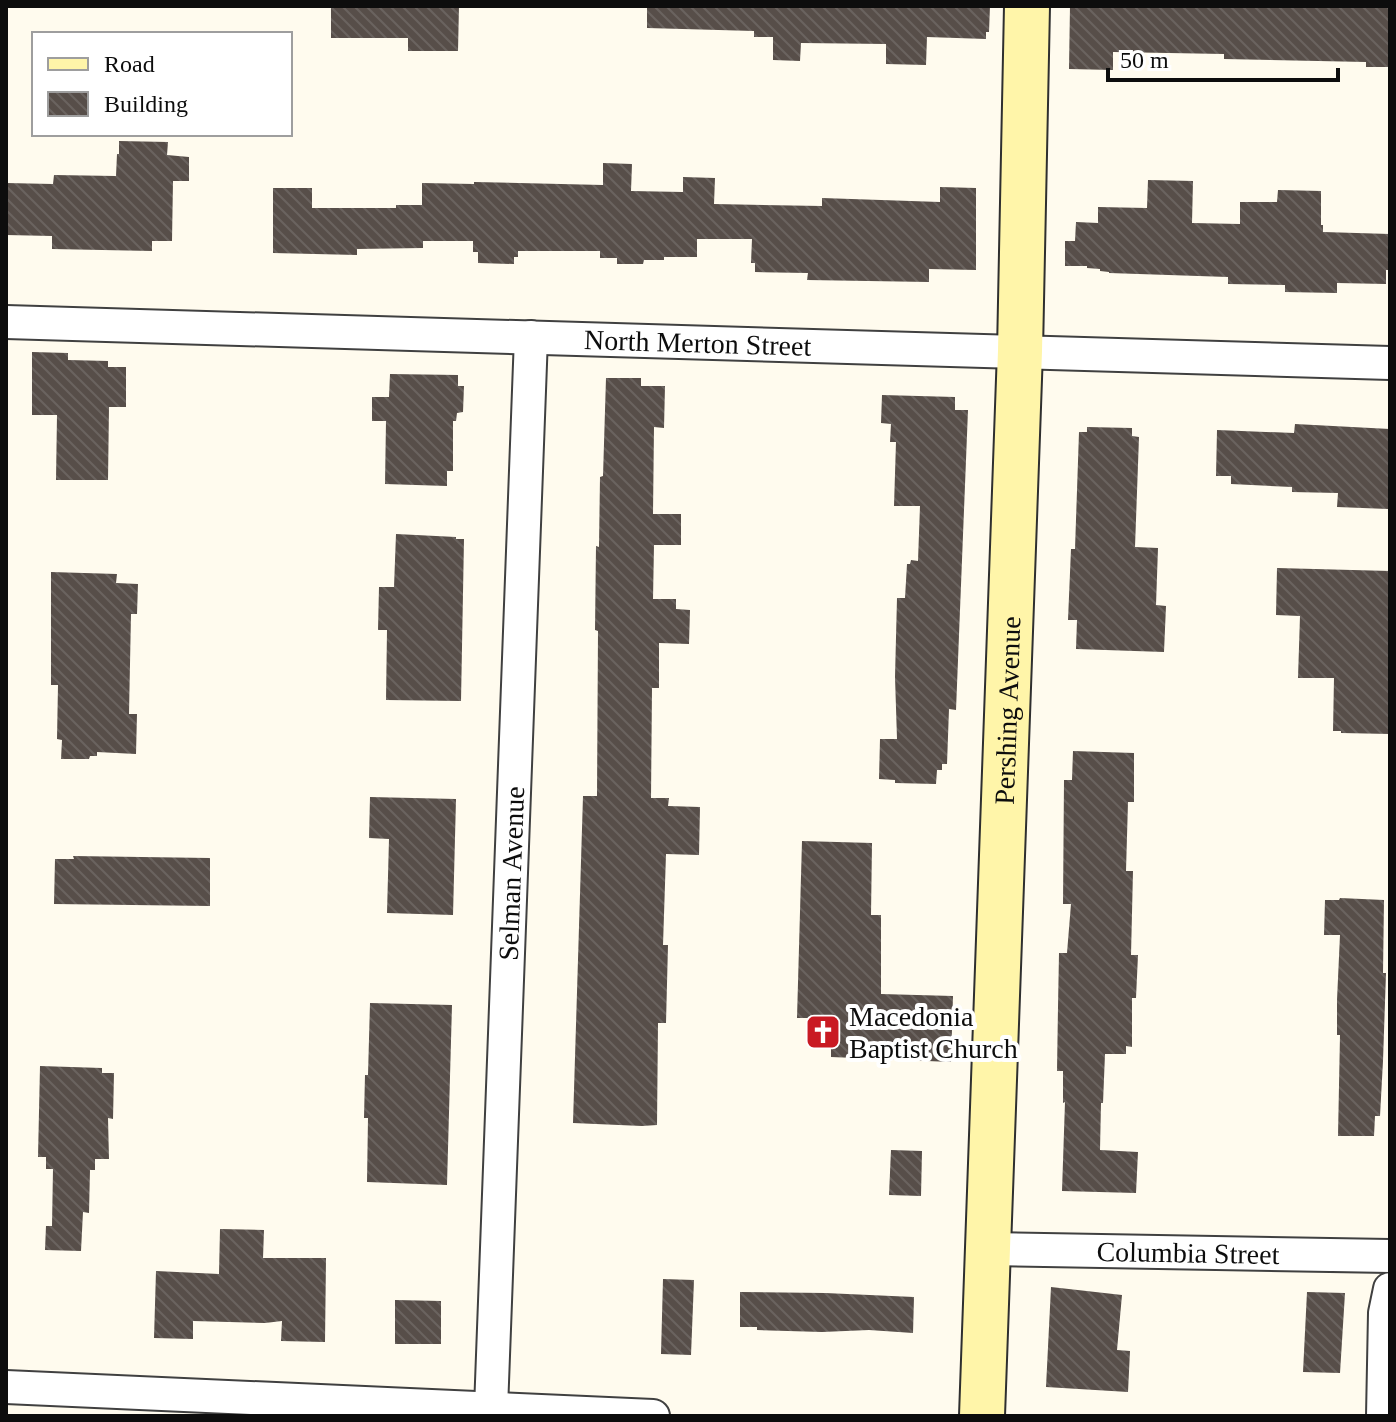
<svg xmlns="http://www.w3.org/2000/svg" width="1396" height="1422" font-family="Georgia,serif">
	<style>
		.building { fill: url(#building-back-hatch) }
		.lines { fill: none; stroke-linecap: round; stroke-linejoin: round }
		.street-casing { stroke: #404040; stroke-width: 36 }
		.secondary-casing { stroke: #2f2f2f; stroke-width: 48 }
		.street { stroke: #fff; stroke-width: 32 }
		.secondary { stroke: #fff5a9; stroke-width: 44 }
		.labels { text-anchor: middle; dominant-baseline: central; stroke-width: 8; stroke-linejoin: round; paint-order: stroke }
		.street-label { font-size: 28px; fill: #0d0d0d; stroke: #fff }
		.poi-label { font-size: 28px; fill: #0d0d0d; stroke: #fff; text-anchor: start }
	</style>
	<defs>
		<pattern id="building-back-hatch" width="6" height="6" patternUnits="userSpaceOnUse" patternTransform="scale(2)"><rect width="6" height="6" fill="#574e49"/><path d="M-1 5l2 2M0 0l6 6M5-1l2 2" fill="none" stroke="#6a635f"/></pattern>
	</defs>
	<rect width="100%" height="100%" fill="#fffbee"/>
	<!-- building -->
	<g class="building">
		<path d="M 331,6 L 459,6 L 458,51 L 408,51 L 408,38 L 331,38 Z"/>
		<path d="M 647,6 L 990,6 L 989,32 L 986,32 L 986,39 L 927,37 L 926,65 L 886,64 L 886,44 L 801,43 L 800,61 L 773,60 L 773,37 L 754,37 L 754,31 L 647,28 Z"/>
		<path d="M 1070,6 L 1390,6 L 1390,67 L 1366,67 L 1366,62 L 1224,59 L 1224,54 L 1113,52 L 1113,70 L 1069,69 Z"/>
		<path d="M 119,141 L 168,142 L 167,155 L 189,157 L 189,181 L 173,181 L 172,241 L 152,241 L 152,251 L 52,249 L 52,236 L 6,235 L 6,183 L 53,184 L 54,175 L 116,176 L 117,154 L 119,154 Z"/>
		<path d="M 603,163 L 632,164 L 631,191 L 683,192 L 683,177 L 715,178 L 714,204 L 822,206 L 822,198 L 940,202 L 940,187 L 976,188 L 976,270 L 929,269 L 929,282 L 807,280 L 808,273 L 755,272 L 755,263 L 751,263 L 752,239 L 697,239 L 697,257 L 664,257 L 664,260 L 644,260 L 643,264 L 617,264 L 617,258 L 600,258 L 600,251 L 518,251 L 518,257 L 514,257 L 514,264 L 478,263 L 478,252 L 473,252 L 473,241 L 423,241 L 423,248 L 357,249 L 357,255 L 273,253 L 273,188 L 312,188 L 312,208 L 396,208 L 396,205 L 422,205 L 422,183 L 474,184 L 474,182 L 603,185 Z"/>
		<path d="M 1148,180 L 1193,181 L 1192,223 L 1240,224 L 1240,202 L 1277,202 L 1278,190 L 1321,191 L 1321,225 L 1323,225 L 1323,232 L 1390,234 L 1390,270 L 1386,270 L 1386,284 L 1337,283 L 1337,293 L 1285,292 L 1285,285 L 1228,284 L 1228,277 L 1109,273 L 1109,272 L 1100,271 L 1100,269 L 1087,268 L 1087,266 L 1065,266 L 1065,241 L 1075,241 L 1076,222 L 1098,223 L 1098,207 L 1147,208 Z"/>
		<path d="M 32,352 L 68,353 L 68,360 L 108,361 L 108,367 L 126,367 L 126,407 L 109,407 L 108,480 L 56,480 L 57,415 L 32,415 Z"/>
		<path d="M 390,374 L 458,375 L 458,386 L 464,386 L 463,412 L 457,413 L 456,421 L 453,421 L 453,471 L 447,471 L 447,486 L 385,484 L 386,421 L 372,421 L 372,397 L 389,397 Z"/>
		<path d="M 606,378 L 641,378 L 641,386 L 665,386 L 664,428 L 654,427 L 653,514 L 681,514 L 681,545 L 654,545 L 653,599 L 676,599 L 676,609 L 690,610 L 689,644 L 659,643 L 659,688 L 652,688 L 651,798 L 669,798 L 668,806 L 700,807 L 699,855 L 666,854 L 663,945 L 668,945 L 666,1023 L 658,1023 L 657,1125 L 642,1126 L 573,1123 L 583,796 L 597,796 L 598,631 L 595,630 L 596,546 L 599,547 L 600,477 L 603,476 Z"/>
		<path d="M 882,395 L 955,397 L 955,410 L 968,410 L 956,710 L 949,709 L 947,764 L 942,764 L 942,770 L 937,770 L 936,784 L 895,783 L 895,780 L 879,779 L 880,739 L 897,739 L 895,677 L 897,598 L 905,598 L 907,564 L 910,564 L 911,560 L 918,561 L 920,506 L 894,506 L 896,442 L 890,442 L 891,424 L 881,423 Z"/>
		<path d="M 1295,424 L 1390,429 L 1388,509 L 1337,507 L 1338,493 L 1292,492 L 1292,487 L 1231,484 L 1231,476 L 1216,476 L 1217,430 L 1294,433 Z"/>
		<path d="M 1087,427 L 1132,428 L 1132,436 L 1139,437 L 1135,547 L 1158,548 L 1156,605 L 1166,606 L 1164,652 L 1076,649 L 1077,620 L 1068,620 L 1071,549 L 1075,549 L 1079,432 L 1087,432 Z"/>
		<path d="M 396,534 L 456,537 L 456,539 L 464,539 L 461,701 L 386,700 L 387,630 L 378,630 L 379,587 L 394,587 Z"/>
		<path d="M 1277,568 L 1390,571 L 1390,734 L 1341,733 L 1341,731 L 1333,731 L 1334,678 L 1298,678 L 1300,616 L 1276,615 Z"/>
		<path d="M 51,572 L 117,574 L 116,583 L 138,584 L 137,614 L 131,614 L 129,714 L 137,714 L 136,754 L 97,752 L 97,756 L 90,756 L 89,759 L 61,759 L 62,740 L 57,739 L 58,685 L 51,685 Z"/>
		<path d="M 1073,751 L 1134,753 L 1134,802 L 1128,802 L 1126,871 L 1133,871 L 1131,955 L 1138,955 L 1136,998 L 1132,998 L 1132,1047 L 1126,1046 L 1126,1054 L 1105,1054 L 1103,1103 L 1101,1103 L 1100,1150 L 1138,1152 L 1136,1193 L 1062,1191 L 1065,1102 L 1063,1103 L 1063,1071 L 1057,1071 L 1058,1007 L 1059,953 L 1067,953 L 1071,904 L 1063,904 L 1064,780 L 1072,780 Z"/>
		<path d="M 370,797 L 456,799 L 453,915 L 387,913 L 389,839 L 369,838 Z"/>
		<path d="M 802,841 L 872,843 L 871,915 L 881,915 L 881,994 L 953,996 L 951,1062 L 831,1057 L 831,1037 L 821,1037 L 821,1018 L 797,1018 Z"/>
		<path d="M 73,856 L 210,858 L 210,906 L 54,904 L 55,859 L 74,859 Z"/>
		<path d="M 1340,898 L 1384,900 L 1383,973 L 1386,973 L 1383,1061 L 1380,1116 L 1375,1116 L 1374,1136 L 1338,1136 L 1340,1035 L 1337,1035 L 1337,1000 L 1340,935 L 1324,935 L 1325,900 L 1339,900 Z"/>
		<path d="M 370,1003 L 452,1005 L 447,1185 L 367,1182 L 368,1118 L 364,1118 L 365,1075 L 368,1075 Z"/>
		<path d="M 40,1066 L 102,1068 L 102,1073 L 114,1073 L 113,1119 L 108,1118 L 109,1159 L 95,1159 L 95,1170 L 90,1170 L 89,1213 L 83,1212 L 81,1251 L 45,1250 L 46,1226 L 52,1226 L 53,1169 L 46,1169 L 46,1157 L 38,1157 Z"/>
		<path d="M 891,1150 L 922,1151 L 921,1196 L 889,1195 Z"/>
		<path d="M 220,1229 L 264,1230 L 263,1258 L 326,1258 L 325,1342 L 281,1341 L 282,1321 L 265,1323 L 193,1321 L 193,1339 L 154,1338 L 156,1271 L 219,1274 Z"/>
		<path d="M 663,1279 L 694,1280 L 691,1355 L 661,1354 Z"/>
		<path d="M 1051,1287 L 1122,1295 L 1117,1350 L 1130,1351 L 1128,1392 L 1046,1387 Z"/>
		<path d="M 740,1292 L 825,1293 L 914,1297 L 913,1333 L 869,1330 L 822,1332 L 757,1330 L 757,1327 L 740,1327 Z"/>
		<path d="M 1307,1292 L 1345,1293 L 1340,1373 L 1303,1372 Z"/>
		<path d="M 395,1300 L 441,1301 L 441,1344 L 395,1344 Z"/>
	</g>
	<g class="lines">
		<defs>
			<g id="street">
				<path id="s1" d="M 6,322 L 1390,363"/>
				<path id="s2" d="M 988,1249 L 1390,1256"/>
				<path d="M 6,1387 L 653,1416"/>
				<path id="s3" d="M 491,1409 L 531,337"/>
				<path d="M 1383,1416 L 1385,1313 L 1390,1289"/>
			</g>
			<g id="secondary">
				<path id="s4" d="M 982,1416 L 1020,351 L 1027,6"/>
			</g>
		</defs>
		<!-- street casing -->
		<use href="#street" class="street-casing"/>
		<!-- secondary casing -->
		<use href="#secondary" class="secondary-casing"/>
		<!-- street -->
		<use href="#street" class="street"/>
		<!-- secondary -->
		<use href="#secondary" class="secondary"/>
	</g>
	<!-- icons -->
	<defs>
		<symbol id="church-square" viewBox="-11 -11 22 22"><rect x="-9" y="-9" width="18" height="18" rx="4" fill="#c91a23" stroke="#fff"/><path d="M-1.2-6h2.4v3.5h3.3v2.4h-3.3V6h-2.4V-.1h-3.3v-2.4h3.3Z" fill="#fff"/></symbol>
	</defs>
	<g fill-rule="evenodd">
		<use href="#church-square" x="803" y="1012" width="40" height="40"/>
	</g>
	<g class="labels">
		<!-- street labels -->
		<g class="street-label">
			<text stroke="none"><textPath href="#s1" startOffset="692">North Merton Street</textPath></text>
			<text stroke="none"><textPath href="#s4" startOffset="706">Pershing Avenue</textPath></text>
			<text stroke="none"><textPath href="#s3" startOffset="536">Selman Avenue</textPath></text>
			<text stroke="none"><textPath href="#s2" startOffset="200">Columbia Street</textPath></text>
		</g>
		<!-- poi labels -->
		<g class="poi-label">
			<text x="849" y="1016">Macedonia<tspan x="849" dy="32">Baptist Church</tspan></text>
		</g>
	</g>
	<!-- border -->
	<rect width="1396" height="1422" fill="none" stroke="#0d0d0d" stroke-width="16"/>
	<!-- legend -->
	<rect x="32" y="32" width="260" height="104" fill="#ffffff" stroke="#9e9e9e" stroke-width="2"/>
	<rect x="48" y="58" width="40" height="12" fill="#fff5a9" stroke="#9e9e9e" stroke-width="2"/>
	<text x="104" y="72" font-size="24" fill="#0d0d0d">Road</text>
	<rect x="48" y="92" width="40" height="24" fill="url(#building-back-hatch)" stroke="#9e9e9e" stroke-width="2"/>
	<text x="104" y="112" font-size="24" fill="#0d0d0d">Building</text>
	<!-- scale -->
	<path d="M1108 68v12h230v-12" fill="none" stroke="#0d0d0d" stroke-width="4"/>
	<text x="1120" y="68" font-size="24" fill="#0d0d0d" stroke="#ffffff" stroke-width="6" paint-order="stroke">50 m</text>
</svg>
